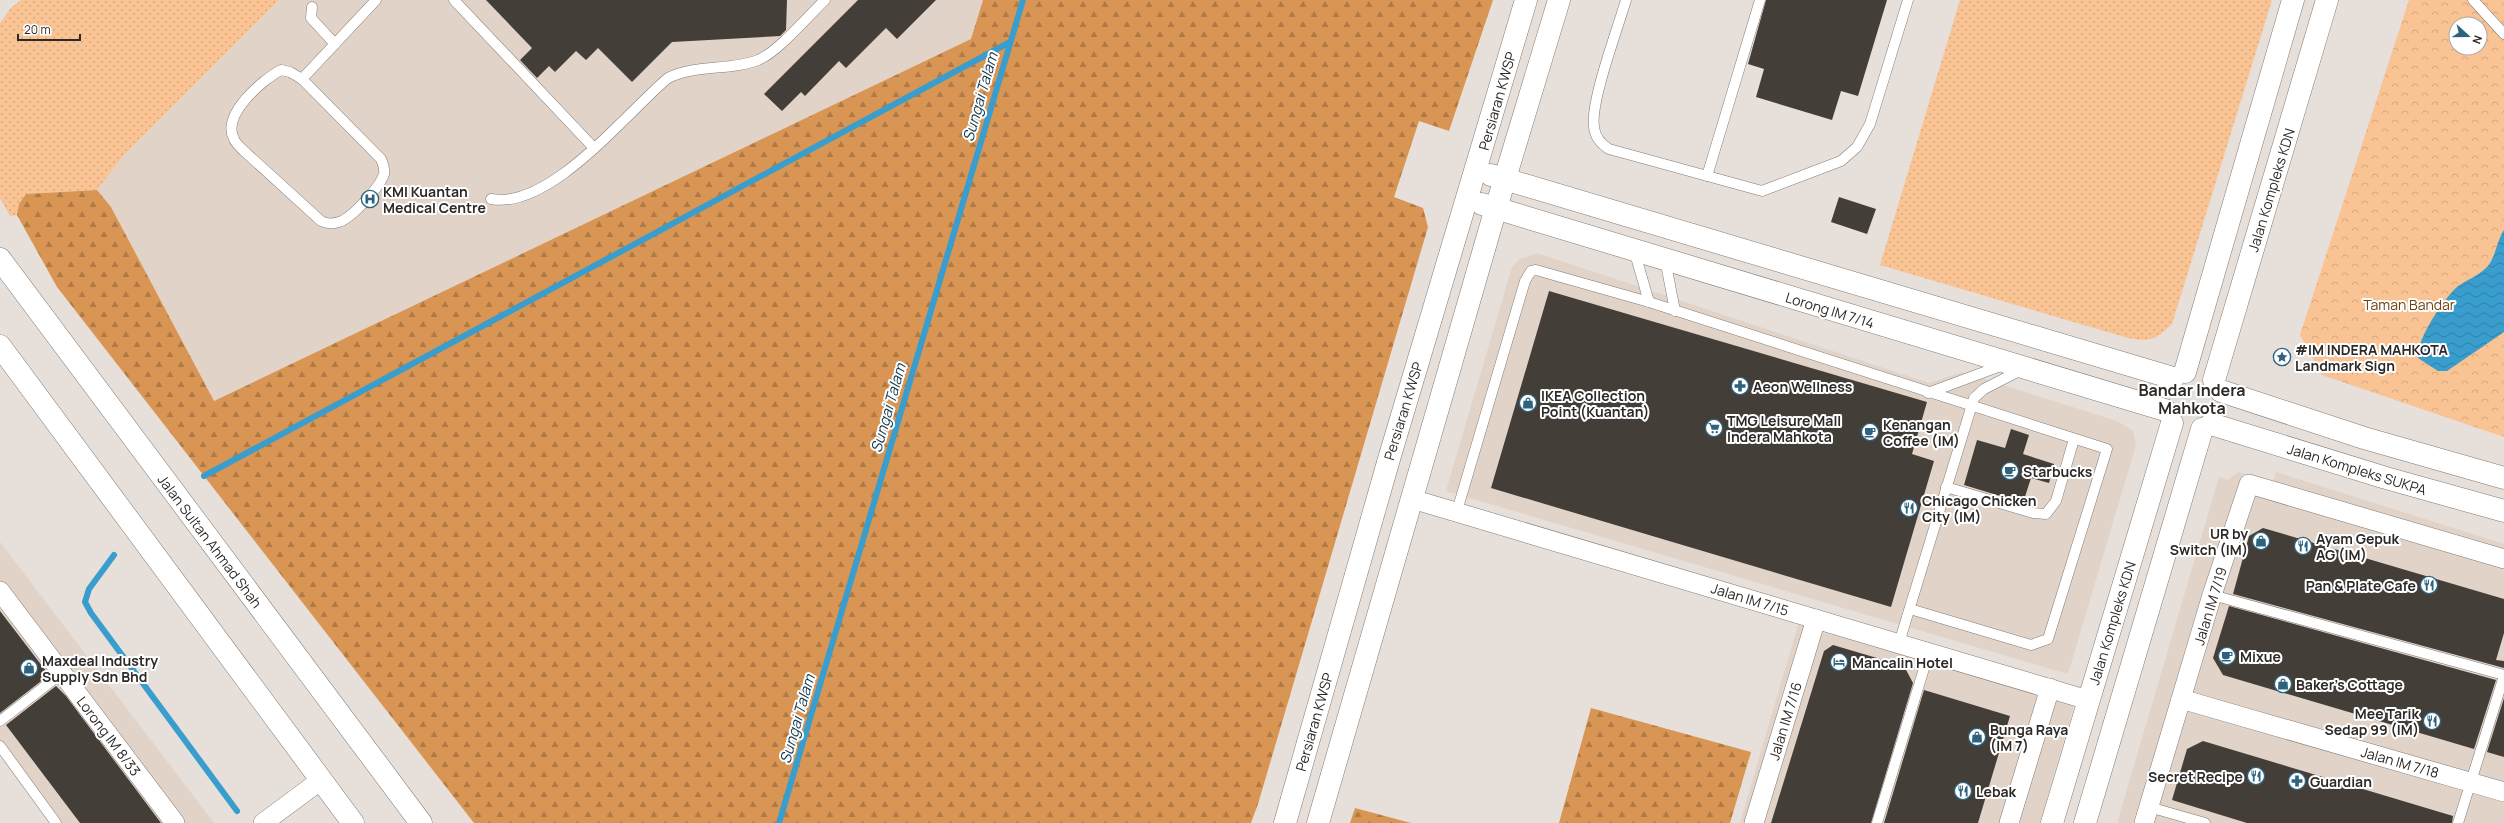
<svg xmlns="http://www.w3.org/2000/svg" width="2504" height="823" font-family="Manrope,sans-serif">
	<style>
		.built { fill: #e1d3c7 }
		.grass { fill: url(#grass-dots) }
		.forest { fill: url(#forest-firs) }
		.park { fill: url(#park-crowns); fill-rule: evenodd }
		.water { fill: url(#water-waves) }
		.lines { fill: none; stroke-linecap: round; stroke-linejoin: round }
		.stream { stroke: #399ece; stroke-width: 6 }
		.building { fill: #443e38 }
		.lane-casing { stroke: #827b75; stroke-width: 11 }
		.street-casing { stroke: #827b75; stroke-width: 20 }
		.secondary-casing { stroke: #827b75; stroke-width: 23 }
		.lane { stroke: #fff; stroke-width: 10 }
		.street { stroke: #fff; stroke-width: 19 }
		.secondary { stroke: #fff; stroke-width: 22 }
		.labels { text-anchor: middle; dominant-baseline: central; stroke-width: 4; stroke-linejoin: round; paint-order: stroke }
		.street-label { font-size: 14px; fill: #2c2927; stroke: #fff }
		.poi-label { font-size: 14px; font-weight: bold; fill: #2c2927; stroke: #fff; text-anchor: start }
		.park-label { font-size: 14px; fill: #6e410f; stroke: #fff }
		.water-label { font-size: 15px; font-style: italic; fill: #0e394d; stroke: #fff }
		.quarter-label { font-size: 16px; font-weight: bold; fill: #2c2927; stroke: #fff }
	</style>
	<defs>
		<pattern id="grass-dots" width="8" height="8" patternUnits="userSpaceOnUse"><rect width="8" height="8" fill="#f9c393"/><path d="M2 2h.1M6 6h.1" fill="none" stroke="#d6a87f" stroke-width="1.8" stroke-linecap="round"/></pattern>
		<pattern id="forest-firs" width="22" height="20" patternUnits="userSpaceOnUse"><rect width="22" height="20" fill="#d99554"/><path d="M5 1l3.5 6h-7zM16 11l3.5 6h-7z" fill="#b07a46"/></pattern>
		<pattern id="park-crowns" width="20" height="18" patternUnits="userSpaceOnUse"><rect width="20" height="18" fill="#f9c393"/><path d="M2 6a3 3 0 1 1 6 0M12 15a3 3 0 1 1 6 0" fill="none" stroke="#d6a87f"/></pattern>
		<pattern id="water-waves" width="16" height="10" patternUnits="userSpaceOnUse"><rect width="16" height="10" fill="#399ece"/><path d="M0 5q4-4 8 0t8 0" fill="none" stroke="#3081a7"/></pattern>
	</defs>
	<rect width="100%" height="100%" fill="#e7dfd9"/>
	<!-- built -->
	<g class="built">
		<path d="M 279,0 L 983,0 L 971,39 L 214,401 L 111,207 L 97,190 L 124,155 Z"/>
		<path d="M 1537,253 L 1929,383 L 1962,372 L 2117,421 L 2133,431 L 2136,445 L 2068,674 L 1446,491 L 1512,267 L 1520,259 Z"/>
		<path d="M 2238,472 L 2273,482 L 2276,472 L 2504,544 L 2504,823 L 2117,823 L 2219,477 L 2228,480 Z"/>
		<path d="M 0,542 L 214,823 L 59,823 L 0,746 Z"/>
		<path d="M 1798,625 L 2074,705 L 2040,823 L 1740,823 Z"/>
	</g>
	<!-- grass -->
	<g class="grass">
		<path d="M 21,0 L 279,0 L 124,155 L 97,190 L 26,194 L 19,204 L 17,215 L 10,216 L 0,198 L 0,23 L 11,8 Z"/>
		<path d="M 1960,0 L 2272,0 L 2172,324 C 2155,340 2151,342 2128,338 L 1880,265 Z"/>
	</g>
	<!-- forest -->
	<g class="forest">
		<path d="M 983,0 L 1493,0 L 1449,131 L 1419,121 L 1394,197 L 1423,208 L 1428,227 L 1258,804 L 1251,823 L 474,823 L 57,287 L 17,215 L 19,204 L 26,194 L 97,190 L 111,207 L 214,401 L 971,39 Z"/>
		<path d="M 1591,708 L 1751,752 L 1730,823 L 1559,823 Z"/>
		<path d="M 1355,808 L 1411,823 L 1350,823 Z"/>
	</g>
	<!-- park -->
	<path class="park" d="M 2409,0 L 2504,0 L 2504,437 L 2322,375 L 2300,335 ZM 2456,24 L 2480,24 L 2480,48 L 2456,48 Z"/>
	<!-- water -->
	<path class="water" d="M 2504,230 L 2504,332 L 2447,371 L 2438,371 L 2418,358 C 2415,342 2444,298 2457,287 C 2466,280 2478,276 2486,268 C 2496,258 2496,242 2504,230 Z"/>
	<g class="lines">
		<!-- stream -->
		<g class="stream">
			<path d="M 204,476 L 1010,42"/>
			<path d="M 114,555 L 89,589 L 85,602 L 91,613 L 237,811"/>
			<path d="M 779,823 L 1023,0"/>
		</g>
	</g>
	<!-- building -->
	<g class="building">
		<path d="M 486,0 L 787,0 L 786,30 L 780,36 L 672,42 L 632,82 L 598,48 L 586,60 L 576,51 L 555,72 L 549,66 L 537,78 L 520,60 L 532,48 Z"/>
		<path d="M 858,0 L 936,0 L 897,39 L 886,28 L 846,68 L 839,61 L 805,96 L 801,92 L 782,111 L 764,94 Z"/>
		<path d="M 1766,0 L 1887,0 L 1858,96 L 1841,91 L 1832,120 L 1756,97 L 1764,69 L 1748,64 Z"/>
		<path d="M 1839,197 L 1876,209 L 1867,234 L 1831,222 Z"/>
		<path d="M 1549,291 L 1927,402 L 1912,454 L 1934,461 L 1891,607 L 1491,488 Z"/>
		<path d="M 2011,429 L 2029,435 L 2023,454 L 2054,464 L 2049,483 L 2031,478 L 2023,503 L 1964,485 L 1977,440 L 2005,448 Z"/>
		<path d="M 2263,528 L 2504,599 L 2504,633 L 2496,660 L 2504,661 L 2504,668 L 2233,594 L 2249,536 Z"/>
		<path d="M 2229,606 L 2496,680 L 2474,749 L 2223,675 L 2213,658 Z"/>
		<path d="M 0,611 L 49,675 L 0,713 Z"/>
		<path d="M 1833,645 L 1904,666 L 1913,683 L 1871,823 L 1771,823 L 1824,651 Z"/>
		<path d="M 56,686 L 66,696 L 161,823 L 80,823 L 6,725 Z"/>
		<path d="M 1924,690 L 2010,716 L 1978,823 L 1884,823 Z"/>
		<path d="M 2504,698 L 2504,757 L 2487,752 Z"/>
		<path d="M 2203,741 L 2453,816 L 2452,823 L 2247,823 L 2172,800 L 2187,749 Z"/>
	</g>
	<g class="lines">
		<defs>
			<g id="lane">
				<path d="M 454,0 L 594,148"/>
				<path d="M 1626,0 C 1618,28 1590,102 1594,127 C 1595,137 1601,144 1609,149 L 1762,191 L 1841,161 L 1857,147 L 1870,124 L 1908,0"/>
				<path d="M 2473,0 L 2504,34"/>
				<path d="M 312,7 L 311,18 L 335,44"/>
				<path d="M 281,70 L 290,72 L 302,79 L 381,159 C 383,164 385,168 384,174 C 380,187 352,218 339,222 C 332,224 328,224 321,221 L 244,151 C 241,148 236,144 234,139 C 221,115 262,80 281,70 Z"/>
				<path d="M 302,79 L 376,0"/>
				<path d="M 1707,176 L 1760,0"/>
				<path d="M 491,199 C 550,210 626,113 668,78 C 696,64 730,71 758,60 C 778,52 808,16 825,0"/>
				<path d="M 1634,250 L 1649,302"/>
				<path d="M 1665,259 L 1675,311"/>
				<path d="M 1928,393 L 2003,365"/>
				<path d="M 1946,487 L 2033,513 L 2046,514 L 2056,501 L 2074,439"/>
				<path d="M 1457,511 L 1525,281 L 1531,271 L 1536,270 L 1649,302 L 2107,449 L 2048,639 L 2031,645 L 1910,609"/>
				<path d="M 2212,595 L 2504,675"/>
				<path d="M 1899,643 L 1974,398 L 1984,389 L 2023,369"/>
				<path d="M 0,721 L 62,673"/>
				<path d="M 0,746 L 56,823"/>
				<path d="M 2149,807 L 2205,823"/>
				<path d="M 1877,823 L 1929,652"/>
				<path d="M 2458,823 L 2504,676"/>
			</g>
			<g id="street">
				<path d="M 1412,499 L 2088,700"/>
				<path d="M 0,591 L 175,823"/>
				<path d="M 2181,699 L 2504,792"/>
				<path d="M 263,823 L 321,780"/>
				<path d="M 1754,823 L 1816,619"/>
				<path d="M 2009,823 L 2050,688"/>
				<path d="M 2144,823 L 2212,595 L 2249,484 L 2504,559"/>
			</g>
			<g id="secondary">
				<path d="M 1491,175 L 2173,378"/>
				<path d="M 1482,204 L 2165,410"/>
				<path d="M 0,259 L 421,823"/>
				<path d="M 0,346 L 353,823"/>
				<path d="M 2185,372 L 2293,0"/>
				<path d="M 2214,380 L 2327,0"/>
				<path d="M 2221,391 L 2364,438 L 2504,478"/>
				<path d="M 2211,424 L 2386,478 L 2504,511"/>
				<path d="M 1285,823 L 1389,459 L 1526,0"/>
				<path d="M 1318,823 L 1496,208 L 1559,0"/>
				<path d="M 2052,823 L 2172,423"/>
				<path d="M 2085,823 L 2202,429"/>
			</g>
		</defs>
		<!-- lane casing -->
		<use href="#lane" class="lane-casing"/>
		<!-- street casing -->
		<use href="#street" class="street-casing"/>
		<!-- secondary casing -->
		<use href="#secondary" class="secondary-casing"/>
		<!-- lane -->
		<use href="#lane" class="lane"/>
		<!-- street -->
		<use href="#street" class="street"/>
		<!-- secondary -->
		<use href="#secondary" class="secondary"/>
	</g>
	<!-- icons -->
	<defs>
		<symbol id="hospital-ring" viewBox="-11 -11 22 22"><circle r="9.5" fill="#fff" stroke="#2d637e" stroke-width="1.5"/><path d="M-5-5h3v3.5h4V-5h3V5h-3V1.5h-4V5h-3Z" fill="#2d637e"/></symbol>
		<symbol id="sight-ring" viewBox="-11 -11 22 22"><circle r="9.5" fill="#fff" stroke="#2d637e" stroke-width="1.5"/><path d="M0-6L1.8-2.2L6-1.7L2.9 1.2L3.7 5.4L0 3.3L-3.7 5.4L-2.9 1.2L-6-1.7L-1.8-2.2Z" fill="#2d637e"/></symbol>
		<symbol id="pharmacy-ring" viewBox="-11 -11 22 22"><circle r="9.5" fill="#fff" stroke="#2d637e" stroke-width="1.5"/><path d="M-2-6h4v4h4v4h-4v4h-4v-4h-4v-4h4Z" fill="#2d637e"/></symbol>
		<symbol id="shop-ring" viewBox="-11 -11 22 22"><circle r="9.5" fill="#fff" stroke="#2d637e" stroke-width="1.5"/><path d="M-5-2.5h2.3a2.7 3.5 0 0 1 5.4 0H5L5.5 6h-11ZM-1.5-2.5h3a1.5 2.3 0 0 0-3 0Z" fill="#2d637e"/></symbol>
		<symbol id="supermarket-ring" viewBox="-11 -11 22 22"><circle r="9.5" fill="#fff" stroke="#2d637e" stroke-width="1.5"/><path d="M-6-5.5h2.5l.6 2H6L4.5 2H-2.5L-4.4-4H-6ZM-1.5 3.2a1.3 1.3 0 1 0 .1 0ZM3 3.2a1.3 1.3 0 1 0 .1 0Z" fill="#2d637e"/></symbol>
		<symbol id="cafe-ring" viewBox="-11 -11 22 22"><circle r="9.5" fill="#fff" stroke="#2d637e" stroke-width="1.5"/><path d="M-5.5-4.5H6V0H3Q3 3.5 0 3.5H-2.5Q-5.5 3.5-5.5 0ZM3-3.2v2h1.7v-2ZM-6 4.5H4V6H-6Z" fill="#2d637e"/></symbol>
		<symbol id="restaurant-ring" viewBox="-11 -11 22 22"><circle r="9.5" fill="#fff" stroke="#2d637e" stroke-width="1.5"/><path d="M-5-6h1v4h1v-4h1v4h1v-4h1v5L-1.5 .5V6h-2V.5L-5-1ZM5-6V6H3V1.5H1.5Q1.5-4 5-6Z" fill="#2d637e"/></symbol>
		<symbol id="hotel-ring" viewBox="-11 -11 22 22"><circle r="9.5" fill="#fff" stroke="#2d637e" stroke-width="1.5"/><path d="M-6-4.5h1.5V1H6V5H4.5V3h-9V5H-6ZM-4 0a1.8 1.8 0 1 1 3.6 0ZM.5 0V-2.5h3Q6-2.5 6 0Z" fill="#2d637e"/></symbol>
	</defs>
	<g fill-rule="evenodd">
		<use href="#hospital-ring" x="360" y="189" width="20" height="20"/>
		<use href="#sight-ring" x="2272" y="347" width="20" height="20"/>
		<use href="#pharmacy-ring" x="1730" y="376" width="20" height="20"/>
		<use href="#shop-ring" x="1518" y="393" width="20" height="20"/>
		<use href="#supermarket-ring" x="1704" y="418" width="20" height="20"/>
		<use href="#cafe-ring" x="1860" y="422" width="20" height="20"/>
		<use href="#cafe-ring" x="2000" y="461" width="20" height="20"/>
		<use href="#restaurant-ring" x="1899" y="498" width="20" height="20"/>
		<use href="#shop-ring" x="2251" y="531" width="20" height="20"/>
		<use href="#restaurant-ring" x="2293" y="536" width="20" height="20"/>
		<use href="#restaurant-ring" x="2419" y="575" width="20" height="20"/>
		<use href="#cafe-ring" x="2217" y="646" width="20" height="20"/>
		<use href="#hotel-ring" x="1829" y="652" width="20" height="20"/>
		<use href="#shop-ring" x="19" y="658" width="20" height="20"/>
		<use href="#shop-ring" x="2273" y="674" width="20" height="20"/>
		<use href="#restaurant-ring" x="2422" y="711" width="20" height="20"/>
		<use href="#shop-ring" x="1967" y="727" width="20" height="20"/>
		<use href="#restaurant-ring" x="2246" y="766" width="20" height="20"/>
		<use href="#pharmacy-ring" x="2287" y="771" width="20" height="20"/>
		<use href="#restaurant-ring" x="1953" y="781" width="20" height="20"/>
	</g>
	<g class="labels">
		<!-- street labels -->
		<g class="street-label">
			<text transform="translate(1497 101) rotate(-74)">Persiaran KWSP</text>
			<text transform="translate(2271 190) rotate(-73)">Jalan Kompleks KDN</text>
			<text transform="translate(1830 310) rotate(17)">Lorong IM 7/14</text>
			<text transform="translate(1403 411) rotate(-73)">Persiaran KWSP</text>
			<text transform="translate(2357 469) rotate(17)">Jalan Kompleks SUKPA</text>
			<text transform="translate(210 541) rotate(53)">Jalan Sultan Ahmad Shah</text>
			<text transform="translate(1750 599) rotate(17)">Jalan IM 7/15</text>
			<text transform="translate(2210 606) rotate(-73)">Jalan IM 7/19</text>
			<text transform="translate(2112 623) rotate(-73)">Jalan Kompleks KDN</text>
			<text transform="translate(1785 721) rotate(-73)">Jalan IM 7/16</text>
			<text transform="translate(1314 722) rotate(-74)">Persiaran KWSP</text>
			<text transform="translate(109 736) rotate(53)">Lorong IM 8/33</text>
			<text transform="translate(2400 762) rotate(16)">Jalan IM 7/18</text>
		</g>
		<!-- poi labels -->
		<g class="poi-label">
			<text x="383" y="191">KMI Kuantan<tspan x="383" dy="16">Medical Centre</tspan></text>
			<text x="2295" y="349">#IM INDERA MAHKOTA<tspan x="2295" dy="16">Landmark Sign</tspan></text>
			<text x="1753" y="386">Aeon Wellness</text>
			<text x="1541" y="395">IKEA Collection<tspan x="1541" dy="16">Point (Kuantan)</tspan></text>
			<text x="1727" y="420">TMG Leisure Mall<tspan x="1727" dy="16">Indera Mahkota</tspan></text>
			<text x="1883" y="424">Kenangan<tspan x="1883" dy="16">Coffee (IM)</tspan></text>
			<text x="2023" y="471">Starbucks</text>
			<text x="1922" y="500">Chicago Chicken<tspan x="1922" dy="16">City (IM)</tspan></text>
			<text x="2248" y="533" text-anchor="end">UR by<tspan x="2248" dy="16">Switch (IM)</tspan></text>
			<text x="2316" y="538">Ayam Gepuk<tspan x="2316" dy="16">AG (IM)</tspan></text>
			<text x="2416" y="585" text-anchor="end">Pan &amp; Plate Cafe</text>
			<text x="2240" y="656">Mixue</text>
			<text x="42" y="660">Maxdeal Industry<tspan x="42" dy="16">Supply Sdn Bhd</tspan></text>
			<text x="1852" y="662">Mancalin Hotel</text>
			<text x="2296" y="684">Baker's Cottage</text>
			<text x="2419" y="713" text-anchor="end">Mee Tarik<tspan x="2419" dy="16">Sedap 99 (IM)</tspan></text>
			<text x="1990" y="729">Bunga Raya<tspan x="1990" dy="16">(IM 7)</tspan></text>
			<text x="2243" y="776" text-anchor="end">Secret Recipe</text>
			<text x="2310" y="781">Guardian</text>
			<text x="1976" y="791">Lebak</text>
		</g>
		<!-- park labels -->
		<g class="park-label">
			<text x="2409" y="304">Taman Bandar</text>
		</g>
		<!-- water labels -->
		<g class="water-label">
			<text transform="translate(980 97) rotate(-74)">Sungai Talam</text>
			<text transform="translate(888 408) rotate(-74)">Sungai Talam</text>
			<text transform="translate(797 719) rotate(-74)">Sungai Talam</text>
		</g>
		<!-- quarter labels -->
		<g class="quarter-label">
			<text x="2192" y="390">Bandar Indera<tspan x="2192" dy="18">Mahkota</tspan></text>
		</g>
	</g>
	<!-- north arrow -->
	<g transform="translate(2468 36) rotate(111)"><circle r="19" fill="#ffffff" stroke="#aba9a9"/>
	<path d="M0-3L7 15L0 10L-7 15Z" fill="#2d637e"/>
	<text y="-6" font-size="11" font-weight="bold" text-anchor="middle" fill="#2c2927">N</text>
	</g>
	<!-- scale -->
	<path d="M18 34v6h62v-6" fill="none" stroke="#2c2927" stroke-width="2"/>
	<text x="24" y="34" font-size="12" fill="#2c2927" stroke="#ffffff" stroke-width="3" paint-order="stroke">20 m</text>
</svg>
